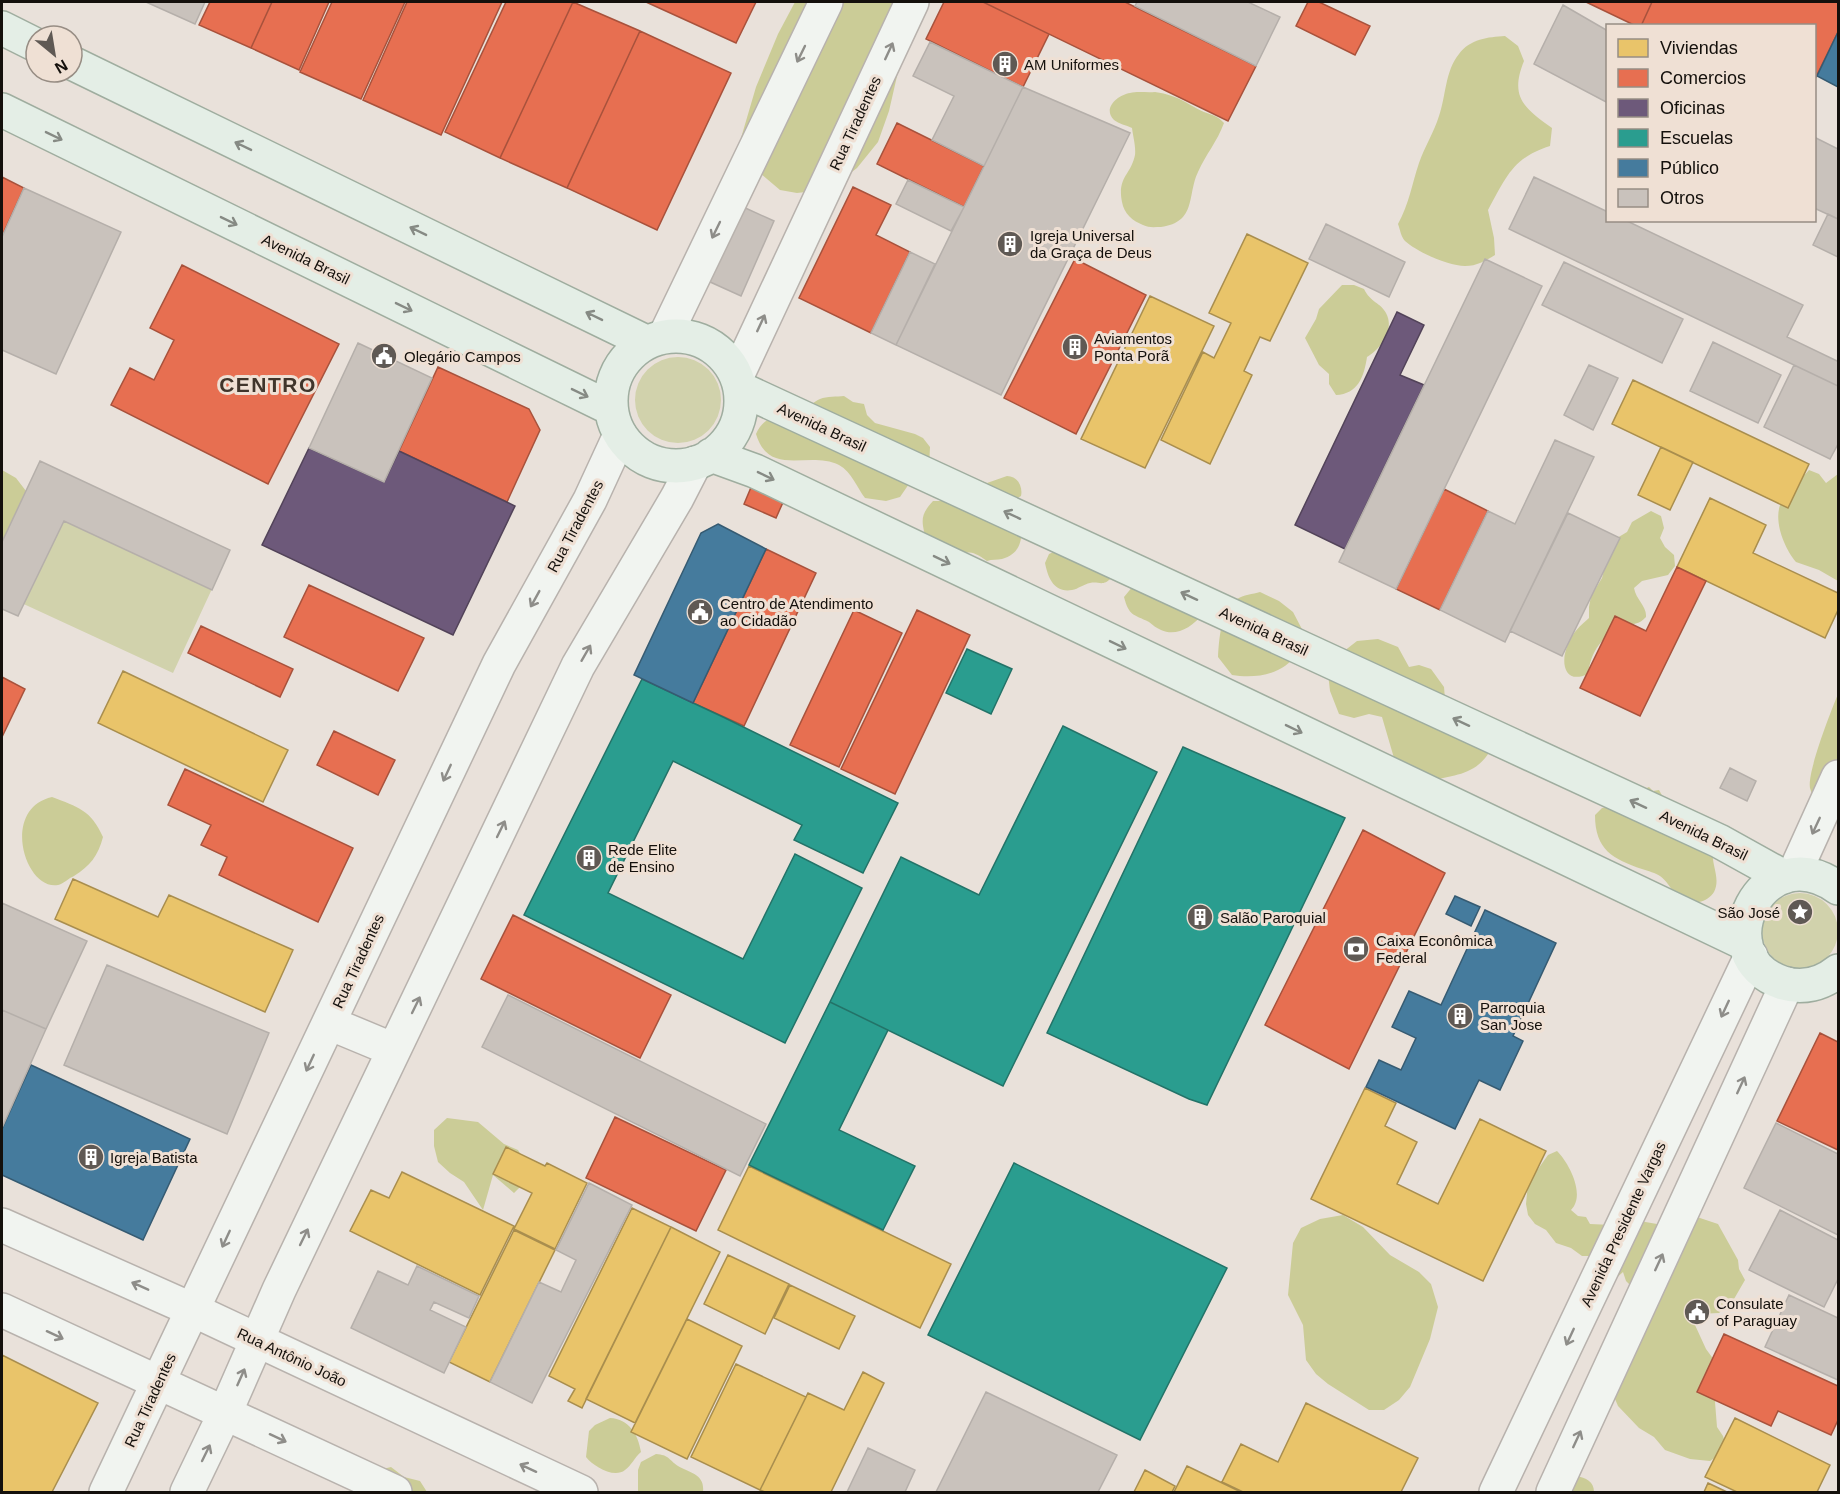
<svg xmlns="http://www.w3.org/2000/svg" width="1840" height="1494" font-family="Arial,sans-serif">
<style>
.green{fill:#d1d2ac}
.forest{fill:#cbcc97}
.homes{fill:#e9c46a;stroke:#a98e4e;stroke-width:1.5}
.shops{fill:#e76f51;stroke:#a8523c;stroke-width:1.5}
.offices{fill:#6d597a;stroke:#524359;stroke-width:1.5}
.schools{fill:#2a9d8f;stroke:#237368;stroke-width:1.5}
.public{fill:#457b9d;stroke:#365b72;stroke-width:1.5}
.building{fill:#c9c2bc;stroke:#b5afaa;stroke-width:1.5}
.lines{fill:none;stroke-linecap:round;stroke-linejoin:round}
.secondary-casing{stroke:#b8b2ad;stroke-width:36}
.primary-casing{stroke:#9fad9f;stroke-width:36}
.secondary{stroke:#f1f4f0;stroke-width:33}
.primary{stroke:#e4eee6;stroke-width:33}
.oneway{stroke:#8e8d89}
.oneway2{stroke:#868a84}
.labels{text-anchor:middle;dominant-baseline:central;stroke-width:6;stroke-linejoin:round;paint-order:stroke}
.poi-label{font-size:15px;fill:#14100c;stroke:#efe0d4;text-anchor:start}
.street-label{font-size:15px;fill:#14100c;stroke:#efe0d4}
.district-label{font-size:21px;font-weight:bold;letter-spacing:1.5px;fill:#40352b;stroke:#efe0d4}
</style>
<rect width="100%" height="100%" fill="#e9e1da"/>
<path class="green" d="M635 400a43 43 0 1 1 86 0a43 43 0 1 1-86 0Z
M41,464l189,86 -57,123 -171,-79v-44z
M1762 931a38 38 0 1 1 76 0a38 38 0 1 1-76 0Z"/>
<path class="forest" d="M795,2h119l-25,109 -11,31 -21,26 -13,10 -30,13 -17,2 -17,-3 -26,-22 -8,-14 -5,-16 15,-51 22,-53z
M1505,36l13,10 6,15c-15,37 1,47 28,67l-2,18c-38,12 -44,32 -62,64l6,28 1,17c-10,6 -18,11 -30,11 -16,0 -48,-14 -60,-25 -4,-4 -5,-12 -7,-17 11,-20 14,-40 21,-61 6,-17 15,-31 20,-47 7,-20 6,-45 20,-62 11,-15 29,-17 46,-18z
M1155,92c25,4 28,10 49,20 8,3 14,4 20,11 -7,19 -18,31 -26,49 -11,23 -1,50 -37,55 -7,0 -12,1 -18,-2 -10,-4 -19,-11 -21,-23 -5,-25 9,-27 13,-47 1,-8 -2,-19 -3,-27 -6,-3 -13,-4 -18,-8 -12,-12 4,-25 16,-27 8,-2 17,0 25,-1z
M1342,285h12l10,4c6,13 17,14 22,24 9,16 -5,36 -19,44 -3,20 -9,37 -31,38l-7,-11v-10l-10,-9 -14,-27 11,-19 3,-10z
M844,396l9,6 11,2 3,11 8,8 40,11 8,4 7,9 -1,21 -18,13 -11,16 -14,4 -21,-3c-8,-10 -13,-26 -26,-33 -30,-15 -70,13 -83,-31 11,-24 30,-16 49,-24 5,-3 9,-9 15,-11 7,-3 17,-2 24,-3z
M2,470l14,8 10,13 -24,60z
M1809,470l10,4 7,9 12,-9v107l-19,-11 -23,-8c-12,-14 -25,-45 -13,-63 7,-10 17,-19 26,-29z
M1007,476c11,0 16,11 14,20l-5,3c4,21 15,52 -14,60 -5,1 -10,0 -15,2 -20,-15 -20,-5 -39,-8 -7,-2 -16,-9 -22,-13 -4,-18 -7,-24 7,-39h10l5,-8 19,-15 10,1 10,4z
M1651,511l10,5 3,12 -4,10 5,9 9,8 1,11 -7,9 -26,6 -8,7c2,12 13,18 12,29 -7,8 -13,6 -22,10 -22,8 -33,24 -36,47 -24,11 -28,-12 -20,-30 5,-12 12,-18 21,-26v-11l2,-11 11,-18 5,-20 10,-20 10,-6 5,-10z
M1058,550l53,28c-8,9 -12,3 -21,5 -6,1 -12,6 -18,7 -18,3 -24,-12 -27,-27l4,-9z
M1138,580l64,35c-10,12 -26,22 -41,15 -5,-2 -8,-5 -12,-8 -16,-8 -20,-6 -25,-25z
M1260,592l19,9 14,11 12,23c-3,6 -5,12 -8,18 -13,22 -42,26 -65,22l-14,-18c1,-18 3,-47 19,-58 6,-4 16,-5 23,-7z
M1378,639l20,8 11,20 10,-2 12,4 13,18 1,12 45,52c-14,24 -36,24 -60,30l-36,-23 -12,-41 -13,-3 -15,4 -15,-4 -9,-23 -2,-18 11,-18 18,-14z
M1838,694v114l-16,5c-3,-8 -10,-17 -12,-25 -3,-16 21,-77 28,-94z
M1649,787l4,4 6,-1 5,9 49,52c-2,14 8,27 1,41 -3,5 -9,9 -15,10 -23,6 -25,-16 -39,-26 -4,-3 -12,-5 -18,-7 -29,-10 -47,-19 -47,-54l7,-7c17,-2 31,-15 47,-21z
M52,797c26,10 39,13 51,40 -5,19 -13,29 -29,39 -5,2 -11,8 -16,9 -33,6 -58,-76 -6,-88z
M447,1118l31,4 26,22 14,6 8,13 1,17 -13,13 -21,-18 -10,35 -19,-28 -14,-9 -12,-11 -4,-16v-16z
M1557,1151c12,12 29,44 14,59l7,6 8,1 4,7 22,1 22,-5 23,4 40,-7 21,7 20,36 1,9 6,11 -11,19 -15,14 -21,1 -3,11 11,24 11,15 2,29 -4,9 2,25 6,9 3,10 -7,9 -9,6 -20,-2 -25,-9 -11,-13 -15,-9 -21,-22 -8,-19 24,-98 -8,-8 -3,-9 -10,9 -20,-15 -3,-10h-8l-11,-8 -15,-5 -10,-13 -11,-6 -7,-9 -2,-11 2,-21 20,-28z
M1343,1215l20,12 27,28 29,17 12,12 7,23 -8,32 -20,48 -11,13 -15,10h-15l-41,-26 -12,-10 -10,-14 -3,-35 -15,-30 5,-52 8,-15 19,-9z
M610,1418c19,1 28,16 31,34 -6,5 -10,14 -16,18 -11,9 -32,-4 -39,-13l3,-26 6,-6z
M656,1454c13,1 12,5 22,12 12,7 27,8 25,26h-65v-22l3,-8z
M391,1467l13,10 16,4 7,11h-53l1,-21z
M1576,1476c10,2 18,5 18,16h-44z"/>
<path class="homes" d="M1247,234l61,29 -38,78 -10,-4 -16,34 8,4 -42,89 -49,-24 42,-88 11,6 17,-35 -22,-10z
M1150,296l64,30 -69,142 -64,-29z
M1633,380l176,84 -21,44 -176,-84z
M1661,447l32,15 -23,48 -32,-15z
M1710,498l56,27 -13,28 85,40v17l-13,28 -148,-71z
M123,671l165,79 -25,52 -165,-79z
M73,879l85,38 11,-22 124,55 -28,62 -210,-93z
M1365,1088l31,15 -11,23 32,16 -20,42 41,20 42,-85 66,32 -63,130 -172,-82z
M506,1147l39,19 2,-3 40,20 -32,66 -41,-20 18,-36 -39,-19z
M749,1166l202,98 -31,64 -202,-98z
M402,1172l112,54 -34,69 -130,-64 21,-41 18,8z
M632,1208l39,19 -89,181 -14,-7 7,-12 -26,-13z
M671,1227l49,25 -85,171 -49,-24z
M514,1230l41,20 -65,132 -41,-20z
M728,1255l61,29 -24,50 -61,-30z
M790,1285l65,31 -16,33 -65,-31z
M687,1319l55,27 -55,113 -56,-27z
M2,1355l96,48 -46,89h-50z
M736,1364l70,33 -46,93 -69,-33z
M863,1372l21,11 -53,109h-66l-5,-2 48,-97 36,17z
M1306,1403l112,55 -17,34h-158l-21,-10 19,-38 37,18z
M1735,1418l95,47 -13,27h-80l-32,-15z
M1187,1466l54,26h-67z
M1145,1470l30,16 -3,6h-38z
M1708,1483l19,9h-23z"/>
<path class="shops" d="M210,2h62l-21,46 -52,-23z
M272,2h57l-30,68 -48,-22z
M332,2h73l-44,97 -61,-27z
M407,2h95l-61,133 -78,-35z
M506,2h67l-73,156 -55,-26z
M573,2l67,29 -73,157 -67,-30z
M646,2h110l-20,41z
M944,2h39l66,32 -26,53 -97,-48z
M983,2h142l131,64 -28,55z
M1308,2h11l51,24 -15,29 -59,-29z
M1586,2h66l-11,24h-5z
M1652,2h186v30l-24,49v-55h-173z
M640,31l91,42 -74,157 -90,-42z
M897,123l87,43 -20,41 -87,-43z
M2,177l22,11 -22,48z
M853,187l38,18 -15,30 34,17 -39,81 -72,-35z
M1075,259l71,36 -70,139 -72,-36z
M182,265l157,79 -71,140 -157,-79 19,-37 24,12 20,-40 -24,-12z
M438,367l91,42 11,21 -33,72 -108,-51z
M752,485l32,15 -8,18 -32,-14z
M1444,489l44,22 -48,99 -44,-21z
M766,549l50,24 -72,153 -51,-23z
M1677,567l29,14 -66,135 -60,-28 35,-72 31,15z
M309,585l115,53 -26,53 -114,-54z
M854,610l48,23 -63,134 -49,-22z
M917,610l53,25 -75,159 -54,-25z
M201,626l92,43 -13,28 -92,-44z
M2,677l23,12 -23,48z
M334,731l61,29 -17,35 -61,-30z
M185,769l168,79 -35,74 -99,-47 8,-18 -26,-12 10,-20 -43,-20z
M1363,830l82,43 -96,196 -84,-44z
M513,915l158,80 -31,63 -159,-79z
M1820,1033l18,9v108l-61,-29z
M615,1117l111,53 -30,61 -110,-53z
M1724,1334l114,52v34l-7,15 -53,-24 -7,15 -74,-34z"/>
<path class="offices" d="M1397,312l27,13 -24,50 24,10 -79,164 -50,-24z
M309,448l75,34 15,-31 116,55 -62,129 -191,-90z"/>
<path class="schools" d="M967,649l45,20 -21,45 -45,-21z
M642,679l81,38 175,86 -35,70 -69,-33 8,-15 -129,-64 -65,132 135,66 52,-105 67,34 -77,155 -261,-128z
M1063,726l94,46 -154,314 -173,-84 71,-145 78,38z
M1183,747l162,71 -138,287 -18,-6 -142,-66z
M830,1002l58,28 -49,100 76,36 -32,64 -134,-65z
M1014,1163l213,105 -87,172 -212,-105z"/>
<path class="public" d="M1838,32v55l-21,-11z
M718,524l48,25 -73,154 -59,-28 67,-142z
M1455,896l25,11 -9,19 -25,-12z
M1485,910l71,33 -43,93 10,5 -23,49 -21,-10 -24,49 -89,-42 13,-27 22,10 15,-32 -24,-11 17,-36 32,14z
M31,1065l159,74 -47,101 -141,-65v-46z"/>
<path class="building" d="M146,2h59l-10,22z
M1137,2h111l32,15 -24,49 -121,-60z
M1563,5l45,26v72l-74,-39z
M930,42l93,45 -39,79 -52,-26 22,-44 -41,-20z
M1023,87l107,46 -129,262 -105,-50z
M1814,137l24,12v70l-24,-11z
M1534,177l74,35v8h17l178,85 -16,32 50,24 1,-2v27l-329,-157z
M908,180l56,27 -13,24 -55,-27z
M24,188l97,44 -65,142 -54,-24v-113z
M741,206l33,15 -33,75 -33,-15z
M1828,214l10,5v38l-25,-12z
M1326,224l79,38 -16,35 -80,-38z
M910,252l25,12 -39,81 -25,-12z
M1485,259l57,27 -146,303 -57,-27z
M1564,262l119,57 -21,44 -120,-58z
M1713,342l68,33 -23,48 -68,-32z
M358,343l74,35 -48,104 -75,-34z
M1589,365l29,13 -25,52 -29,-15z
M1794,365l44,21v58l-8,15 -66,-32z
M1555,440l39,17 -89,185 -65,-32 48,-99 27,13z
M40,461l190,89 -18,40 -148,-69 -46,95 -16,-7v-67z
M1568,513l52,25 -58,118 -52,-25z
M1730,768l26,13 -9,20 -27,-13z
M2,903l85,38 -41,88 -44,-19z
M107,965l162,68 -42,101 -163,-69z
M508,995l258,129 -26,52 -258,-129z
M2,1010l44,19 -44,99z
M1776,1123l62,31v81l-94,-47z
M589,1183l43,22 -100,198 -42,-21 49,-100 22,10 15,-32 -20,-10z
M1780,1210l58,30v39l-14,28 -75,-37z
M417,1266l62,30 -10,22 -35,-16 -4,8 36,17 -22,46 -93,-45 27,-57 30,14z
M1789,1295l49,23v62l-73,-33z
M986,1392l131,63 -19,37h-162z
M868,1448l47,22 -10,22h-58z"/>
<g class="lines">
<g class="secondary-casing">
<path id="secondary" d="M665,336l161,-334
M737,376l175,-374
M1794,874l44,-97
M329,1023l65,27
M2,1225l191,85 388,182
M2,1310l393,182
M106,1492l393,-828 91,-164 30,-65
M187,1492l38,-79 54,-123 299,-624 99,-168 18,-35
M1496,1492l255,-536
M1553,1492l234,-508"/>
</g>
<g class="primary-casing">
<path id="primary" d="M2,28l34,17
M72,63l574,279
M2,110l608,298
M611 401a65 65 0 1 1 130 0a65 65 0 1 1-130 0Z
M741,389l978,452 65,36
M711,455l44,16 991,473
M1838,888c-76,-55 -135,69 -55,95 20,6 39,1 55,-12"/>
</g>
<use href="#secondary" class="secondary"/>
<use href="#primary" class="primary"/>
</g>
<defs><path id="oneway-shaft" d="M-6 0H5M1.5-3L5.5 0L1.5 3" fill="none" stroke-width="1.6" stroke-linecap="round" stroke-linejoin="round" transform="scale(1.5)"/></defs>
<g class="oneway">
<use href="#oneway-shaft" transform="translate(889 51) rotate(-65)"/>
<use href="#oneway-shaft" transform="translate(801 54) rotate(116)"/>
<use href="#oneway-shaft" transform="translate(716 230) rotate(116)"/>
<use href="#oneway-shaft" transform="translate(761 323) rotate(-65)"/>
<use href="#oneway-shaft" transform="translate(535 599) rotate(119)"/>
<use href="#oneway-shaft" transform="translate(586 653) rotate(-60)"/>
<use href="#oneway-shaft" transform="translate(447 773) rotate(115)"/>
<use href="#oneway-shaft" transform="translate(1816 826) rotate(115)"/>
<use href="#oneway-shaft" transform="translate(501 829) rotate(-64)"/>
<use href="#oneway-shaft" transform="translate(416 1005) rotate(-64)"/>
<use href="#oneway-shaft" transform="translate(1725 1009) rotate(115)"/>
<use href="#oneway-shaft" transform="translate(310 1063) rotate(115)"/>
<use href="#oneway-shaft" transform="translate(1741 1085) rotate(-65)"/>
<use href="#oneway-shaft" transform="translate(304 1237) rotate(-64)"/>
<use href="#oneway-shaft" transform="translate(226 1239) rotate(115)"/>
<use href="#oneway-shaft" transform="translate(1659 1262) rotate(-65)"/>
<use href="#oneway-shaft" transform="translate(140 1286) rotate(-156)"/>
<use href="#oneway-shaft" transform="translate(55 1335) rotate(25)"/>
<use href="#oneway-shaft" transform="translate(1570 1337) rotate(115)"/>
<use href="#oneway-shaft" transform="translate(241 1377) rotate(-66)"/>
<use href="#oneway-shaft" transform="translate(278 1438) rotate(25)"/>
<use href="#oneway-shaft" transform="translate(1577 1439) rotate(-65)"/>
<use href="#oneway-shaft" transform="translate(206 1453) rotate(-64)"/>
<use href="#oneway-shaft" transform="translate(528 1468) rotate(-155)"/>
</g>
<g class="oneway2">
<use href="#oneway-shaft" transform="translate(54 136) rotate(26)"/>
<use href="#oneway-shaft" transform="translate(243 146) rotate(-154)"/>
<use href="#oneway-shaft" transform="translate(229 221) rotate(26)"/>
<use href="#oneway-shaft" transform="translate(418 231) rotate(-154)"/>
<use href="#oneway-shaft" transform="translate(404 307) rotate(26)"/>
<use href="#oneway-shaft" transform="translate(594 316) rotate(-154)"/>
<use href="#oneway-shaft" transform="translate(580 393) rotate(26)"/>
<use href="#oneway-shaft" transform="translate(766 476) rotate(26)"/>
<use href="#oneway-shaft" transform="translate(1012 515) rotate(-155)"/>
<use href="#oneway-shaft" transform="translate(942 560) rotate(26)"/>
<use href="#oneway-shaft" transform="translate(1189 596) rotate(-155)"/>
<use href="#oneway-shaft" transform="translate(1118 645) rotate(26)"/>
<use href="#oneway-shaft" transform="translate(1461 722) rotate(-155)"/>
<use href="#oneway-shaft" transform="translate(1294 729) rotate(26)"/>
<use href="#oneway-shaft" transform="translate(1638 804) rotate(-155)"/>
</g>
<defs>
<g id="building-disc" transform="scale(1.35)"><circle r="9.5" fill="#5f5954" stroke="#efe0d4"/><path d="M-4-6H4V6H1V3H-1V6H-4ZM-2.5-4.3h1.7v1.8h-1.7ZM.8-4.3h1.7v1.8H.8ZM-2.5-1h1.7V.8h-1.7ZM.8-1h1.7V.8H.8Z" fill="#fff"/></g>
<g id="civic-disc" transform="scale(1.35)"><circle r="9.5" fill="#5f5954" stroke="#efe0d4"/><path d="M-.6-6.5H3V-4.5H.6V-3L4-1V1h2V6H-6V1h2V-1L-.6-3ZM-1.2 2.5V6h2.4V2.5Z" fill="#fff"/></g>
<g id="sight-disc" transform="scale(1.35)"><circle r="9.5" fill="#5f5954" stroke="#efe0d4"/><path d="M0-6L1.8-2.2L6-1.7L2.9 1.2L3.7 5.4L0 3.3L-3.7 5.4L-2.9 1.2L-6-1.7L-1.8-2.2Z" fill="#fff"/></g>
<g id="bank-disc" transform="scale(1.35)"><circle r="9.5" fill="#5f5954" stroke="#efe0d4"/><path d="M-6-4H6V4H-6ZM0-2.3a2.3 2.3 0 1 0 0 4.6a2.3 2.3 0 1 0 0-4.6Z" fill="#fff"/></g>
</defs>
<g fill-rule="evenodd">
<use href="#building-disc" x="1005" y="64"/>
<use href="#building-disc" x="1010" y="244"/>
<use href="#building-disc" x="1075" y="347"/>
<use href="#civic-disc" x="384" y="356"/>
<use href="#civic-disc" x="700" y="612"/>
<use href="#building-disc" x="589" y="858"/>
<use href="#sight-disc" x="1800" y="912"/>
<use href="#building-disc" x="1200" y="917"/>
<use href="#bank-disc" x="1356" y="949"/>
<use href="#building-disc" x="1460" y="1016"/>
<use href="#building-disc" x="91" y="1157"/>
<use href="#civic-disc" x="1697" y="1312"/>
</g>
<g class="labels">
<g class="poi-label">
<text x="1024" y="64">AM Uniformes</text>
<text x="1030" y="235">Igreja Universal<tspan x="1030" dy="17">da Graça de Deus</tspan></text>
<text x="1094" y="338">Aviamentos<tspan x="1094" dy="17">Ponta Porã</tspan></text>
<text x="404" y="356">Olegário Campos</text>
<text x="720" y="603">Centro de Atendimento<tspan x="720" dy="17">ao Cidadão</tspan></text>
<text x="608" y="849">Rede Elite<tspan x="608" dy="17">de Ensino</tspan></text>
<text x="1780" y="912" text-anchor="end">São José</text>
<text x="1220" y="917">Salão Paroquial</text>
<text x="1376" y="940">Caixa Econômica<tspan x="1376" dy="17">Federal</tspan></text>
<text x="1480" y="1007">Parroquia<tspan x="1480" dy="17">San Jose</tspan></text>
<text x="110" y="1157">Igreja Batista</text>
<text x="1716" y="1303">Consulate<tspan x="1716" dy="17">of Paraguay</tspan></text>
</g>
<g class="street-label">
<text transform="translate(855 123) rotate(-65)">Rua Tiradentes</text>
<text transform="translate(306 259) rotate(26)">Avenida Brasil</text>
<text transform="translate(822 427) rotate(25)">Avenida Brasil</text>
<text transform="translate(575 526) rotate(-62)">Rua Tiradentes</text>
<text transform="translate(1264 631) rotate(25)">Avenida Brasil</text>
<text transform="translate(1704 835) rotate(26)">Avenida Brasil</text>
<text transform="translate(358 961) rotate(-65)">Rua Tiradentes</text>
<text transform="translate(1623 1224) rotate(-65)">Avenida Presidente Vargas</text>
<text transform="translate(292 1357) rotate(25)">Rua Antônio João</text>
<text transform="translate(150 1400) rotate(-65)">Rua Tiradentes</text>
</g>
<g class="district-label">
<text x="268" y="384">CENTRO</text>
</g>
</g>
<rect width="1840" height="1494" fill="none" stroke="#14100c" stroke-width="6"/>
<rect x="1606" y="24" width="210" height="198" fill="#efe0d4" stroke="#978d84" stroke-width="1.5"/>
<rect x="1618" y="39" width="30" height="18" fill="#e9c46a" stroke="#978d84" stroke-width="1.5"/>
<text x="1660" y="54" font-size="18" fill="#14100c">Viviendas</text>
<rect x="1618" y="69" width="30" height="18" fill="#e76f51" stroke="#978d84" stroke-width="1.5"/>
<text x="1660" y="84" font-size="18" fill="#14100c">Comercios</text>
<rect x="1618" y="99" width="30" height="18" fill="#6d597a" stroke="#978d84" stroke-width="1.5"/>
<text x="1660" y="114" font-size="18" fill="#14100c">Oficinas</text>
<rect x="1618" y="129" width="30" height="18" fill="#2a9d8f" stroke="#978d84" stroke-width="1.5"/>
<text x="1660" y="144" font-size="18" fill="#14100c">Escuelas</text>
<rect x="1618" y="159" width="30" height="18" fill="#457b9d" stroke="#978d84" stroke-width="1.5"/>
<text x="1660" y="174" font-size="18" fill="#14100c">Público</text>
<rect x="1618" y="189" width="30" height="18" fill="#c9c2bc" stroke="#978d84" stroke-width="1.5"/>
<text x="1660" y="204" font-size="18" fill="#14100c">Otros</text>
<g transform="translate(54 54) rotate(150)"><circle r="28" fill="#efe0d4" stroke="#978d84" stroke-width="1.5"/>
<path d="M0-4.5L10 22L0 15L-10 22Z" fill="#5f5954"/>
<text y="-9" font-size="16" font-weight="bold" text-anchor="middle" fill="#14100c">N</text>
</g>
</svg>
